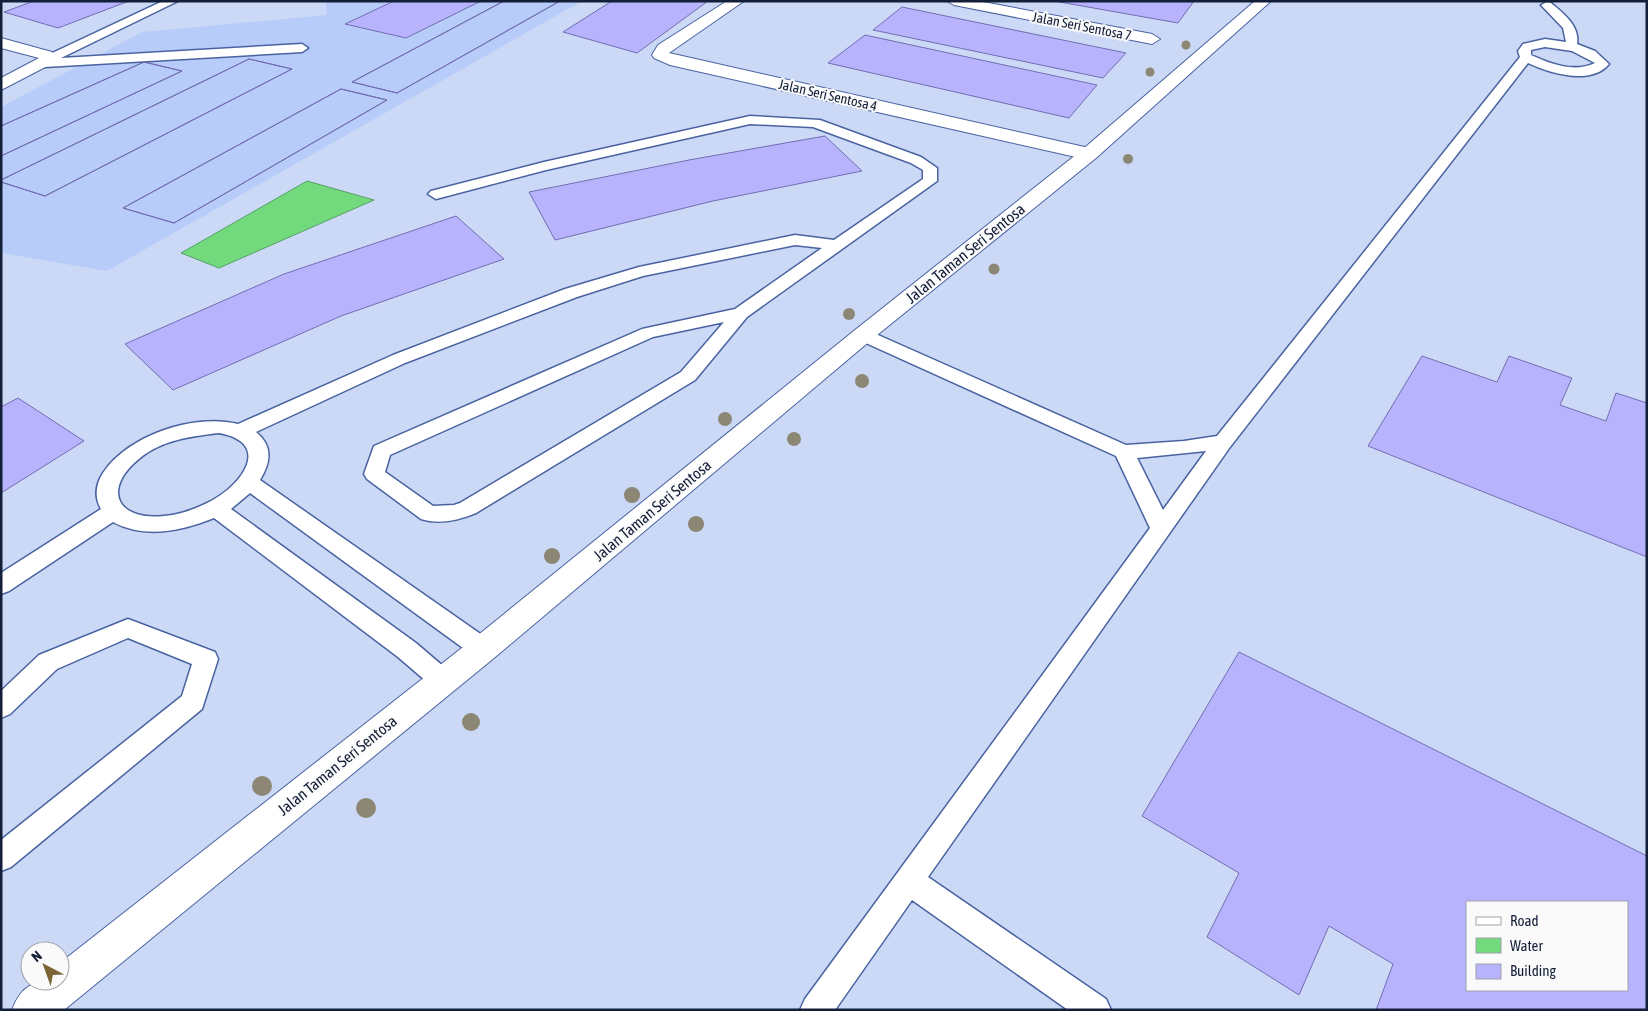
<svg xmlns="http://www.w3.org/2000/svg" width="1648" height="1011" font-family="'Asap Condensed',sans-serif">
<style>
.built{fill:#b8ccfa}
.water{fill:#73d97d;stroke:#56a168}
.building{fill:#b7b3fd;stroke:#726db2;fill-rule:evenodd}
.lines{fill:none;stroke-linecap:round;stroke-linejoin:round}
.lane-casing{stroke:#4963a1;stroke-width:3}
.street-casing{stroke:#4963a1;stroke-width:2}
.secondary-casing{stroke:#4963a1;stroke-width:2}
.lane{fill:#fff;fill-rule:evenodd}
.street{fill:#fff;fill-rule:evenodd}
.secondary{fill:#fff;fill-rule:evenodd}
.tree{fill:#8c8674}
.labels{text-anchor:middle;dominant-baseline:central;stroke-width:4;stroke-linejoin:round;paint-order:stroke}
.far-street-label{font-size:14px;fill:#131e38;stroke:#fafafa}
.street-label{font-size:16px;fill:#131e38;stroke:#fafafa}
</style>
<rect width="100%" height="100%" fill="#ccd9f6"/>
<path class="built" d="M326,1h256l-475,270 -106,-18v-146l141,-75 185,-17z"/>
<path class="water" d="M307,181l67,19 -155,68 -38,-15z"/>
<path class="building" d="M34,1h95l-71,27 -54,-16z
M394,1h87l-75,37 -61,-14z
M504,1h56l-163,92 -45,-11z
M504,1h56l-163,92 -45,-11z
M612,1h96l-71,52 -74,-21z
M1054,1h140l-16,22z
M902,7l224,46 -23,25 -230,-48z
M865,35l232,50 -28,33 -241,-55z
M249,59l43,10 -247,127 -44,-14v-2z
M249,59l43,10 -247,127 -44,-14v-2z
M144,62l38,9 -181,85v-30z
M144,62l38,9 -181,85v-30z
M341,89l46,11 -213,123 -51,-15z
M341,89l46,11 -213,123 -51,-15z
M825,136l37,35 -149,30 -158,39 -26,-48 160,-32z
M456,216l48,43 -163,57 -168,74 -48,-46 159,-70z
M1422,356l75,26 12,-26 63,22 -12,27 46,16 10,-28 31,10v154l-279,-111z
M18,398l66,43 -83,52v-86z
M1239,652l408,204v154h-271l17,-46 -64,-38 -30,69 -92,-58 32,-64 -97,-57zM1467,902h160v88h-160z"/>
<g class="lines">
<g class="lane-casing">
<path id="lane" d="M163,1h15l-117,57 241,-14 6,4 -6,4 -257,15 -6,-4 8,-4 1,-4z
M1547,2l4,1c13,11 29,23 26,41l18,7 14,13c-18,22 -60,9 -81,-1l-298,384 -302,430 178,122 5,11h-43l-156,-110 -77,110h-35l5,-11 345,-471 -34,-72 -259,-117 -3,-4 3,-4h12l257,114 58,-4 33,-5 303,-379 -2,-6 5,-7 22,-5 21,3 -3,-14 -22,-23zM1545,47l27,4 23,12c-21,10 -44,1 -64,-8v-5zM1206,451l-43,59 -26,-52z
M750,116l70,4 101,37 16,11v13l-190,136 -52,63 -219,133c-17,7 -36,12 -55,6l-54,-40 -3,-5 10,-28 268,-117 93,-20 87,-61 -27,-3 -152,31 -66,21 -172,66 -149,69c17,14 15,30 4,48l232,162 3,7 -3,7 -9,3 -9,-3 -224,-163 -19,16 185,134 35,30 3,7 -3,7 -9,3 -9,-3 -35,-30 -184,-139c-33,13 -69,21 -101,4l-104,69 -8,3v-21l100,-64c-7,-12 -5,-25 2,-36 25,-38 91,-60 135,-49l155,-69 172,-66 74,-22 156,-32 39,5 89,-61v-9l-12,-7 -98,-36 -63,-3 -204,46 -110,29 -8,-5 3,-3 113,-29zM724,322l-43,50 -221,131 -6,2 -21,1 -48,-34 5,-17 263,-118zM219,433c54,10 23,52 -8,68 -14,7 -30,14 -47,15 -47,5 -63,-27 -24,-58 22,-18 52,-22 79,-25z
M128,619l87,33 3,7 -16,50 -191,158 -10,4v-31l181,-144 10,-32 -64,-26 -71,31 -47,45 -9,4v-27l38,-36z"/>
</g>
<g class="street-casing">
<path id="street" d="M727,1h17l-75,52 420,95 7,2 2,4 -2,4 -7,2 -419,-95 -16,-7 -2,-3 6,-10z
M947,1h31l174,33 8,5 -8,5 -198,-39z
M1,38l51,14 5,7 -2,3 -54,28v-12l38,-20 -38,-10z"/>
</g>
<g class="secondary-casing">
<path id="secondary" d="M1255,1h16l-175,157 -225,182 -377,318 -430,352h-52c10,-26 22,-29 48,-29v-18l412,-323 383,-310 227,-180z"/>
</g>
<use href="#lane" class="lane"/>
<use href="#street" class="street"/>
<use href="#secondary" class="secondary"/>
</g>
<g class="tree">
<circle cx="1186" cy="45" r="4.5"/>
<circle cx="1150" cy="72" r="4.5"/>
<circle cx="1128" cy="159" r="5"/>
<circle cx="994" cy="269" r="5.5"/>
<circle cx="849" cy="314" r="6"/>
<circle cx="862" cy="381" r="7"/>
<circle cx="725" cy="419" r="7"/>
<circle cx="794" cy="439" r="7"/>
<circle cx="632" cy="495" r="8"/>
<circle cx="696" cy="524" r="8"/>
<circle cx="552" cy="556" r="8"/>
<circle cx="471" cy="722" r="9"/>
<circle cx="262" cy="786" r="10"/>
<circle cx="366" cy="808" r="10"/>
</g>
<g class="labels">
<g class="far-street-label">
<text transform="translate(1082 26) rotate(11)">Jalan Seri Sentosa 7</text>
<text transform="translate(828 95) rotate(13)">Jalan Seri Sentosa 4</text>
</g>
<g class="street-label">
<text transform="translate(965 253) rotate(-39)">Jalan Taman Seri Sentosa</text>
<text transform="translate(652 510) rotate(-40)">Jalan Taman Seri Sentosa</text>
<text transform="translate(337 765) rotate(-39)">Jalan Taman Seri Sentosa</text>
</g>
</g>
<rect width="1648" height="1011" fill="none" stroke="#131e38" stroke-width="5"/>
<rect x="1466" y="901" width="162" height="90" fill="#fafafa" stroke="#9ea2ac"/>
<rect x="1476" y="917" width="25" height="8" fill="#ffffff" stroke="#9ea2ac"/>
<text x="1510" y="926" font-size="15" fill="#131e38">Road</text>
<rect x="1476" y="938" width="25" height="15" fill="#73d97d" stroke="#9ea2ac"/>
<text x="1510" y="951" font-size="15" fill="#131e38">Water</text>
<rect x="1476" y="964" width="25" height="15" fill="#b7b3fd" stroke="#9ea2ac"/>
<text x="1510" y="976" font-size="15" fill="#131e38">Building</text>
<g transform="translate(45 966) rotate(319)"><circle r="24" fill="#fafafa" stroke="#9ea2ac"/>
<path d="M0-4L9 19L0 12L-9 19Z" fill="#7c6636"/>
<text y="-8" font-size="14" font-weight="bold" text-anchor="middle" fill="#131e38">N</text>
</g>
</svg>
